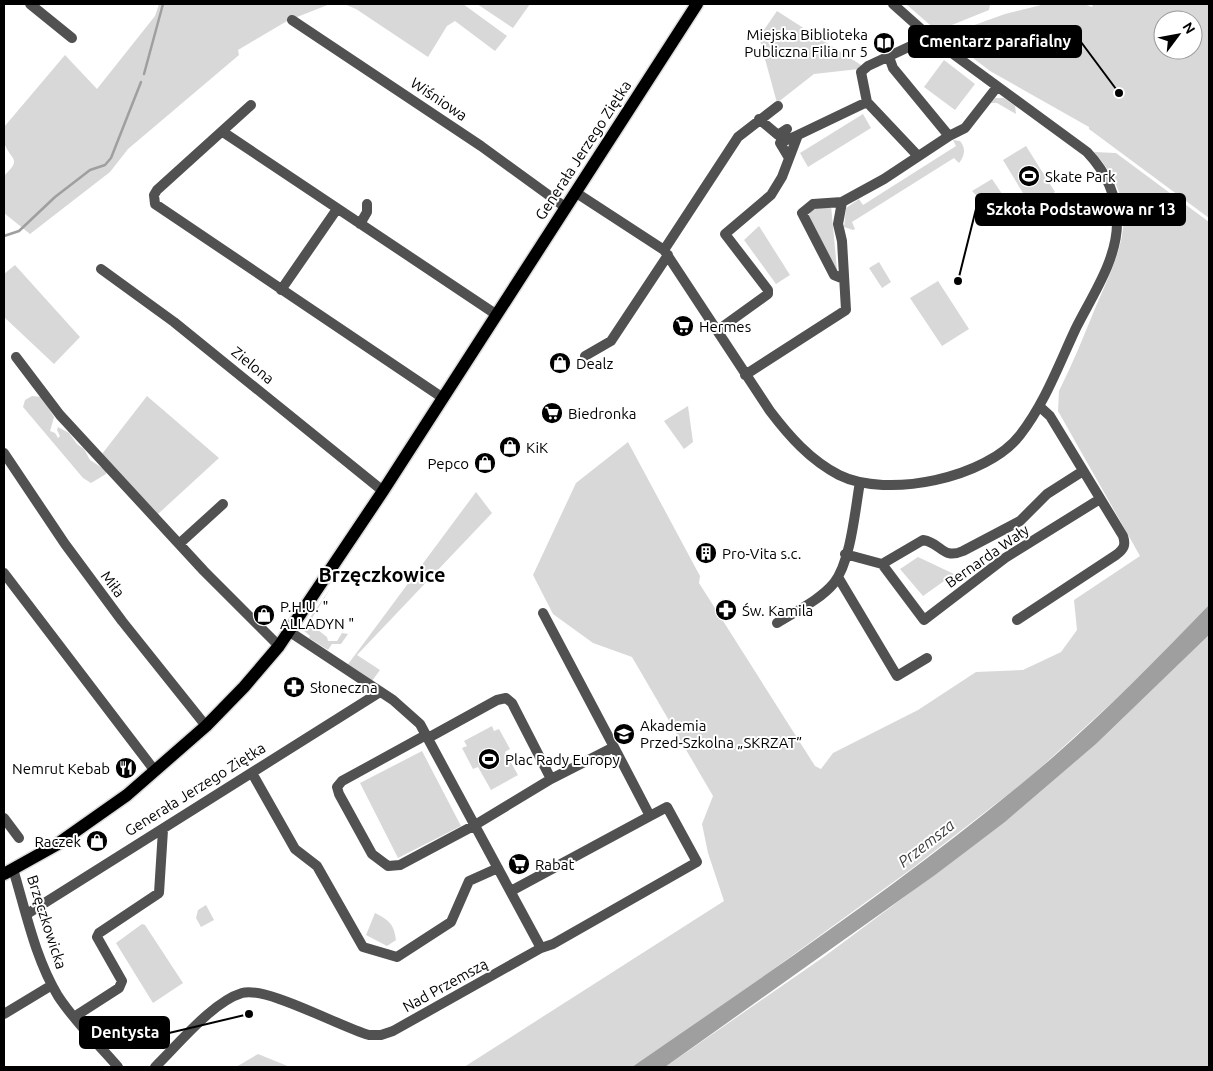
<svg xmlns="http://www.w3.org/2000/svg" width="1213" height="1071" font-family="Ubuntu,sans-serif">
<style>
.green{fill:#d8d8d8;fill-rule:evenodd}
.water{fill:#9f9f9f}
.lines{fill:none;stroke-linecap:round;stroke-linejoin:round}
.stream{stroke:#9f9f9f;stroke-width:2.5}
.major-casing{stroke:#dbdbdb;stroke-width:15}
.minor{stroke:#515151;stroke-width:10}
.major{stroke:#000;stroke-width:12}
.labels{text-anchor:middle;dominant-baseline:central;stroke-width:4;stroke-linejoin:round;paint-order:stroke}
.poi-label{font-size:15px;fill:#000;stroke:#fff;text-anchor:start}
.street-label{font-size:15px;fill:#000;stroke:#fff}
.water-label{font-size:16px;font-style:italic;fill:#404040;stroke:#fff}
.district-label{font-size:20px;font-weight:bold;fill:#000;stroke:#fff}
.leader{fill:none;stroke:#000;stroke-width:2}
.callout-dot{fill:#000;stroke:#fff;stroke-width:2}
.callout{fill:#000;stroke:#000;stroke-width:2}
.callout-label{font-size:16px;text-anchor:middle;font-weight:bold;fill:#fff}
</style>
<rect width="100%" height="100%" fill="#fff"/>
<path class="green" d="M159,4h171l-43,17 -49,29 1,5 -111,94 -18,23 -80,62 -26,-21v-37c18,-18 8,-14 0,-33 -1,-4 0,-11 0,-16l61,-72 32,34 58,-73z
M344,4h119l44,32 -12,15 -40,-30 -8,5 -19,31 -72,-48z
M477,4h53l-17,24z
M906,4h83l1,1 -1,5 -52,21z
M1045,4h39l8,3 1,-3h116v214l-120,-89v-2l-99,-56 -46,-35 61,-22zM1163,20h30v30h-30z
M777,11l84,54 -2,4 -45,5 -37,29 -18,-66z
M944,60l31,24 -20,26 -31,-23z
M995,98h9l11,8 1,8 -19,-11h-6z
M863,114l8,14 -63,39 -8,-14z
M953,140l7,1c6,7 5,15 -1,22l-5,-5 -102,64 3,7 -2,1 -9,-3 2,-19 13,-9 4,6 93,-59z
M1026,146l29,46 -23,16 -29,-48z
M1094,152l22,1 93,69v383l-71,74 -110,100 -118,91 -150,109 -128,88h-168l260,-166 -16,-48 -6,-29 11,-28 -81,-139 -39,-14 -40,-29 -20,-39 43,-92 52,-41 72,134 -1,7 116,183 6,3 12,-16 85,-43 58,-38 47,-2 38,-18 16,-22 -3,-30 66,-44 -82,-145 1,-20c13,-26 24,-53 35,-80 26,-61 51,-102 0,-159z
M992,179l17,25 -15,10 -22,-23z
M831,205l6,65 -29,-52 3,-9z
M759,226l31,49 -14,9 -32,-44z
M879,262l12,20 -9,6 -13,-20z
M15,265l65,72 -26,27 -50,-47v-43z
M938,281l31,48 -27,17 -32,-48z
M32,396l10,1 12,20 -4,14 5,2 3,5 2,-2 -3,-6 1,-3 11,6 8,11 7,5 6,11 17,11 -1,3 -15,9 -8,-5 -60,-71 2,-7z
M147,396l72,62 -61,56 -56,-60z
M688,406l5,36 -9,7 -20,-28z
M476,492l16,21 -135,142 23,15 -8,11 -26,-14z
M918,557l36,17 -31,22 -23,-27z
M330,589l-21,34 18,14 1,4h9l5,-8 6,1 -7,10h-9l-4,6 -19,-12 1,-2 -8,-7z
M1209,635v432h-544l160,-111 180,-134 91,-78z
M492,726l2,5 5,-2 11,20 -5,3 13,23 -27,15 -13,-23 -5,2 -11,-21 5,-2 -3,-5z
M422,751l39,75 -63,32 -38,-75z
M206,905l8,15 -13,7 -5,-9 2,-8z
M375,913c14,7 19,11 21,27l-9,6 -21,-11z
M142,924l3,1 38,58 -30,20 -37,-60z
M258,1054l32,13h-54z"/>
<path class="water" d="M1209,605v30l-113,109 -91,78 -70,53 -270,192h-33c142,-98 288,-196 420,-309 55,-48 106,-100 157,-153z"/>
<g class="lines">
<path class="stream" d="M144,74l19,-70
M4,236l15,-5 36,-34 35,-27 15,-5 6,-7 30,-76"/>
<g class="major-casing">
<path id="major" d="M4,874l52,-29 71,-50 79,-69 38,-39 35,-41 104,-155 314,-487"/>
</g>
<path class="minor" d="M30,4l42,34
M292,20l189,126 84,61
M867,102l-6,-30 7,-6 62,-29
M251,105l-94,85 -3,5 1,9 288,194
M759,119l19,16 9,-6
M223,132l274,183
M949,136l16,-8 32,-41
M789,158l-9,-15 18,-8
M575,192l89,58 106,161c19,25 40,49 69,64 48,24 148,3 181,-40 25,-32 39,-71 56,-107 16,-32 41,-68 41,-105 0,-28 -11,-51 -30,-71l-157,-115 -37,-33
M842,202l-29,2 -11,9 32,62 10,4
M360,224l7,-12v-8
M664,250l74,-113 40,-31
M101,269l73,53 209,169
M281,290l56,-81
M718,330l50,-36v-4l-43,-56 46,-39 11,-18 16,-42 69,-33 51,54
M585,356l26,-15 57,-86
M16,357l44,58 144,156 75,75
M745,375l101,-65 -4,-69 -4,-17 4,-22 42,-23 65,-43 -56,-68 -4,-11
M4,453l61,91 57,77 84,105
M179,544l44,-40
M845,554l37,10 42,56 81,-62 95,-59
M882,564l41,-24c19,3 19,20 40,11l57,-30 27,-27 36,-23
M4,573l151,198
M838,577l59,99 30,-18
M543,613l71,134 -63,32
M1017,620l99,-65c8,-6 10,-10 7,-19l-73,-120 -11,-10
M777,623c19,-12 43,-23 57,-40 17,-22 21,-73 26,-101
M290,632l103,68 27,24 121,224
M426,735l-84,46 -5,6 2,7 33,60 16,12 12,-1 75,-40 76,-46 -39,-76 -6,-5 -9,2 -69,38
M252,773l43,76 22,17 46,81 34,10 54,-35 18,-41 29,-13
M4,818l15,20
M13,869c13,43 22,89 45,127 17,26 40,48 60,71
M511,891l139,-75 -36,-69
M27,914l353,-222
M4,1014l48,-29
M74,1017l45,-29 3,-7 -25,-44 2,-4 60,-40 4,-63
M155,1067c23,-22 57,-65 87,-74 25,-7 98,34 127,42h12l12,-4 148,-83 12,-4 144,-82 -30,-55 -17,9"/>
<use href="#major" class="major"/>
</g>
<defs>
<g id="library-disc" transform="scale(1.125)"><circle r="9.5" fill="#000" stroke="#fff"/><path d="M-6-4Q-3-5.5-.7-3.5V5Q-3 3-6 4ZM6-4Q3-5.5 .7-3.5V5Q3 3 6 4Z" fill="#fff"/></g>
<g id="stadium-disc" transform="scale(1.125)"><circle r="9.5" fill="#000" stroke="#fff"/><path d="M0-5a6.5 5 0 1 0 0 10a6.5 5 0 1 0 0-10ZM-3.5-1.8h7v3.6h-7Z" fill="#fff"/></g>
<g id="supermarket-disc" transform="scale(1.125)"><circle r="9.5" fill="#000" stroke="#fff"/><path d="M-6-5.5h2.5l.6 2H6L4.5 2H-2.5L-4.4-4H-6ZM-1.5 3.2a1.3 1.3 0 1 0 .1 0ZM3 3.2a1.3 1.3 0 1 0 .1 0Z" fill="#fff"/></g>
<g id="shop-disc" transform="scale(1.125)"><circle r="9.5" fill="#000" stroke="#fff"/><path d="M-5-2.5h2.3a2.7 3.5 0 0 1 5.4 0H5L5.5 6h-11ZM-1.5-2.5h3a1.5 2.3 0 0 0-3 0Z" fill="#fff"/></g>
<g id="building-disc" transform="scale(1.125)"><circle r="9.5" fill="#000" stroke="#fff"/><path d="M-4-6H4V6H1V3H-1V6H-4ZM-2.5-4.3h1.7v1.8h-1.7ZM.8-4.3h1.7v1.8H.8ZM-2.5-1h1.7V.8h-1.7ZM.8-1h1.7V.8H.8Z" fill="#fff"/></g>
<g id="pharmacy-disc" transform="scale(1.125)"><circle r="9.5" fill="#000" stroke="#fff"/><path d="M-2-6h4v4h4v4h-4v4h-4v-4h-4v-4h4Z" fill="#fff"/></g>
<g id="school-disc" transform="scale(1.125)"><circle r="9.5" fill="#000" stroke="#fff"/><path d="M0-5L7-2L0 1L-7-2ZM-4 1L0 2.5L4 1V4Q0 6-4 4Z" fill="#fff"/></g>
<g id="restaurant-disc" transform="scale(1.125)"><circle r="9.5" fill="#000" stroke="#fff"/><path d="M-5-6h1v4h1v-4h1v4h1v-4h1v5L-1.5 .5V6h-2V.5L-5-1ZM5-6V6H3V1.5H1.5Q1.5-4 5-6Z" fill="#fff"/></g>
</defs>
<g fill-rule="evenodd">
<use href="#library-disc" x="884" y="43"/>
<use href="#stadium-disc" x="1029" y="176"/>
<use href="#supermarket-disc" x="683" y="326"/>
<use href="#shop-disc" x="560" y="363"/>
<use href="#supermarket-disc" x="552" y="413"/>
<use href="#shop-disc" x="510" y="447"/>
<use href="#shop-disc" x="485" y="463"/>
<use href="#building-disc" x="706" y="553"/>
<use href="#pharmacy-disc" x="726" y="610"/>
<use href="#shop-disc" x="264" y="615"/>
<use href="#pharmacy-disc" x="294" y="687"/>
<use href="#school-disc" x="624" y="734"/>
<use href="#stadium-disc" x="489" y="759"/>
<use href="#restaurant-disc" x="126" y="768"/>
<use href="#shop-disc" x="97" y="841"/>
<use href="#supermarket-disc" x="519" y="864"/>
</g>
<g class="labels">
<g class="poi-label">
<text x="868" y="34" text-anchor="end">Miejska Biblioteka<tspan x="868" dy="17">Publiczna Filia nr 5</tspan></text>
<text x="1045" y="176">Skate Park</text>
<text x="699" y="326">Hermes</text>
<text x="576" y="363">Dealz</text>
<text x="568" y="413">Biedronka</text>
<text x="526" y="447">KiK</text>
<text x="469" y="463" text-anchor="end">Pepco</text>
<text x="722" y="553">Pro-Vita s.c.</text>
<text x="280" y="606">P.H.U. "<tspan x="280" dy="17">ALLADYN "</tspan></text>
<text x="742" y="610">Św. Kamila</text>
<text x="310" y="687">Słoneczna</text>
<text x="640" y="725">Akademia<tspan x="640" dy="17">Przed-Szkolna „SKRZAT”</tspan></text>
<text x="505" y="759">Plac Rady Europy</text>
<text x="110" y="768" text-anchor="end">Nemrut Kebab</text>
<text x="81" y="841" text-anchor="end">Raczek</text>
<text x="535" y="864">Rabat</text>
</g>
<g class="street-label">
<text transform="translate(439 99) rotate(34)">Wiśniowa</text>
<text transform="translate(583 150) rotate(-57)">Generała Jerzego Ziętka</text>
<text transform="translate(253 365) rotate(39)">Zielona</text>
<text transform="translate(987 556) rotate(-35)">Bernarda Wały</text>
<text transform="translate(113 584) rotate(53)">Miła</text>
<text transform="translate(195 789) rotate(-32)">Generała Jerzego Ziętka</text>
<text transform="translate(47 922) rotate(72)">Brzęczkowicka</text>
<text transform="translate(445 985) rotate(-29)">Nad Przemszą</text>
</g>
<g class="water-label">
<text transform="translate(926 843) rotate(-38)">Przemsza</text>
</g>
<g class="district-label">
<text x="382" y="574">Brzęczkowice</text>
</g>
</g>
<path class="leader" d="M1119 93L1081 42M958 281L976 209M249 1014L169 1033"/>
<g class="callout-dot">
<circle cx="1119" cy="93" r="5"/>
<circle cx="958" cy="281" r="5"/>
<circle cx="249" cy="1014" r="5"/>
</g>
<g class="callout">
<rect x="909" y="26" width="172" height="31" rx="5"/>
<rect x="976" y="194" width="209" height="31" rx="5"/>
<rect x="80" y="1017" width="89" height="31" rx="5"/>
</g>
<g class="callout-label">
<text x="995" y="47">Cmentarz parafialny</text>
<text x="1081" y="215">Szkoła Podstawowa nr 13</text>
<text x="125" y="1038">Dentysta</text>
</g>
<rect width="1213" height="1071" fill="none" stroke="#000000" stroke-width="10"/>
<g transform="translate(1178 35) rotate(58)"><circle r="24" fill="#ffffff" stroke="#999999"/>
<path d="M0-4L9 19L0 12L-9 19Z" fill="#000000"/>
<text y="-8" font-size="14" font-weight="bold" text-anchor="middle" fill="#000000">N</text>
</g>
</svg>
